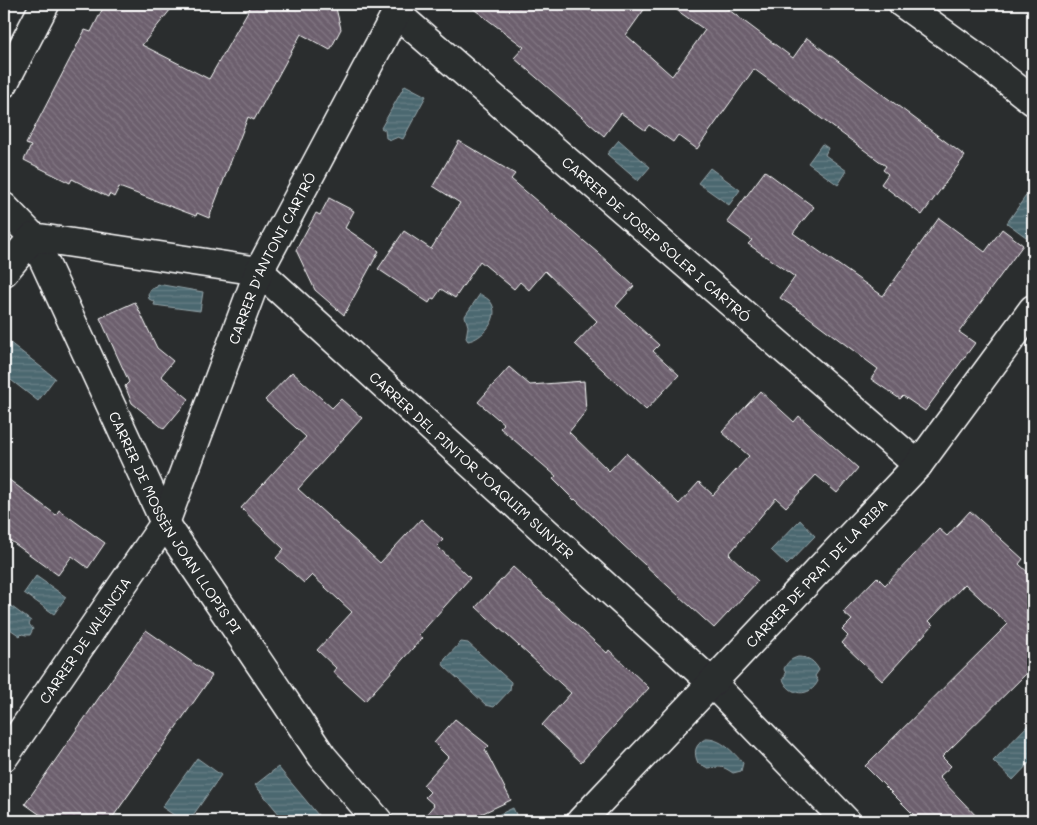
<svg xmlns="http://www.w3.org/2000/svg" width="1037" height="825" font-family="Mali,sans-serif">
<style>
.water{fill:url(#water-rules);stroke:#94a4a9}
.building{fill:url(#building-back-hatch);stroke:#fff}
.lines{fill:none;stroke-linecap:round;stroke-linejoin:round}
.minor-casing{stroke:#fff;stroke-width:31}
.tertiary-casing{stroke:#fff;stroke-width:31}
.minor{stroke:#2a2d2e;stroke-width:28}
.tertiary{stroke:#2a2d2e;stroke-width:28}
.labels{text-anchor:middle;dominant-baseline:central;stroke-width:4.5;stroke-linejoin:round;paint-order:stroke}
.street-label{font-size:14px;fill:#fff;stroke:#2a2d2e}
</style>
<defs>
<pattern id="water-rules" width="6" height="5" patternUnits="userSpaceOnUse" patternTransform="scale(1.25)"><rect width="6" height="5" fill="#4c6870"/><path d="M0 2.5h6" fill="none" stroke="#677f85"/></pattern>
<pattern id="building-back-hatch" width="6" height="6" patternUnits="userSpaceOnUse" patternTransform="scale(1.25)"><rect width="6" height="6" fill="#6c5f6d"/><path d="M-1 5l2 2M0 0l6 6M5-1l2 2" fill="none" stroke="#827783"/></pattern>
</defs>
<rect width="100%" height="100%" fill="#2a2d2e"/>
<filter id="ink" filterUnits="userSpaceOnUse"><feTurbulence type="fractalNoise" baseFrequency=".02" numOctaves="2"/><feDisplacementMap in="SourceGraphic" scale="10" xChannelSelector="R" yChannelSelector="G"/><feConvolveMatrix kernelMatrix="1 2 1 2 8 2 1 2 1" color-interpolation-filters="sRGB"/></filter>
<g filter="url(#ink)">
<path class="water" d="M405,85l21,11 -23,43 -5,-2 -7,3 -5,-2 -1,-8 -4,-2z
M619,140l31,27 -12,14 -31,-27z
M822,144l6,4 -3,7 22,16 -9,14 -30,-22z
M710,168l30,22 -11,15 -31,-22z
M1030,190l3,2v35l-7,10 -19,-14z
M157,284l46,8 -3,19 -46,-6 1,-3 -6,-3 -1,-5 3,-5 6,-2z
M480,294c4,3 10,5 12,10 8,15 -10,35 -24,37l-2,-3 2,-12 -3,-10z
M9,342l46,36 -17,23 -31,-24 -3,1v-30z
M800,520l15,16 -28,29 -16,-15z
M36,576l30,21 -12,17 -30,-21z
M4,601l27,20 -2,3 4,5 -3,6h-4l-4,-1 -2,2 -16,-11z
M461,642l7,1 43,39 -1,8 -16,17 -8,-2 -42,-39 -1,-2 2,-5z
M798,657c11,0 16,4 21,13l-4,6 3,5c-8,17 -29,15 -35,-2l3,-5 -2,-5c3,-7 7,-10 14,-12z
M1033,720v39l-20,21 -20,-19z
M705,739c16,-1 28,13 38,24l-2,8 -8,2c-12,-8 -12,-6 -25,-5l-10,-5c-5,-11 -3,-18 7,-24z
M197,758l24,17 -32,46h-6l-21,-14z
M278,767l45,54h-38l-30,-36z
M513,808l6,13h-34z"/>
<path class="building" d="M105,4h70l-33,41 67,34 43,-75h83l6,25 -11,21 -29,-16 -47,86 -6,-3 -39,101 -12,-5 -1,3 -77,-29 -5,10 -5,-3 -1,3 -36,-18 -2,4 -46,-23 7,-14 -5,-2 59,-114 6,2z
M467,4h181l-22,31 46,41 33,-46 -37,-26h53l72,54 14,-20 158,118 -43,59 -41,-31 7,-10 -5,-4 3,-4 -132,-97 -57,80 -19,-14 -5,7 -24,-17 -4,5 -24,-17 -17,23 -90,-78 10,-11z
M459,141l56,33 -4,5 87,74 36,33 -18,20 43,39 -6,6 26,24 -33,35 -71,-66 22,-23 -52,-50 -16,19 -9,-8 -6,7 -34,-28 -25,37 -14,-9 -7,10 -2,-1 -3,5 -51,-34 26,-38 27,18 29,-46 -27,-17z
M765,171l49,36 -21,26 90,63 56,-78 46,34 17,-23 21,16 -64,87 16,11 -50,68 -22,-15 -3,3 -29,-20 7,-10 -76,-57 -22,-14 15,-21 -47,-33 4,-4 -25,-18z
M329,198l25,13 -9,17 34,23 -35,64 -29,-25 -19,-40 20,-37 4,2z
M135,302l22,46 16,13 -12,15 28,23 -25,30 -32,-26 -7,-17 4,-4 -29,-64z
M509,367l21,18 54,-4 2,30 -17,21 40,39 17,-18 53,51 20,-22 14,13 36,-39 -27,-24 38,-41 34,31 5,-6 59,52 -21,25 -21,-18 -30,32 -10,-9 -47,56 29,27 -44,47 -92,-84 -47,-45 -1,1 -21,-21 3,-3 -56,-48 4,-4 -26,-22z
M292,372l40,36 9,-9 21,19 -64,71 82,74 41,-44 22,21 -6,6 33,32 -51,57 3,3 -57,63 -32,-29 3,-4 -19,-18 35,-38 -40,-37 -8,8 -28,-25 8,-9 -43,-41 65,-71 -41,-37z
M4,476l52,39 3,-5 46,33 -17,25 -16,-12 -14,19 -54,-39z
M970,511l53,48 -4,5 14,13v90l-91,90 9,9 -12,11 42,44h-61l-55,-55 143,-142 -43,-40 -36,37 4,4 -51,56 -40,-38 6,-7 -6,-6 10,-10 -9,-8 34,-35 8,8 54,-56 8,7z
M513,567l94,86 2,-3 40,38 -68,74 -39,-37 29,-32 -95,-86z
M146,630l66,46 -102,145h-61l-24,-17z
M455,719l34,27 -4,4 26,50 -45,21h-45l13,-16 -9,-8 5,-5 -7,-7 25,-28 -14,-14z"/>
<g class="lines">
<g class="minor-casing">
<g id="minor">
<path id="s1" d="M396,13l522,452"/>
<path d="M4,83l41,-79"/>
<path id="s2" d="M4,207l29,30 132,286 157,233 56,65"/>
<path id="s3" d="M4,272l29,-35 226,34 452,411 135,139"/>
<path id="s4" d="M4,757l161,-234 94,-252 142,-267"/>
<path id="s5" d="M581,821l337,-356 115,-156"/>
</g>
</g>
<g class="tertiary-casing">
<path id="tertiary" d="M903,4l78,56 52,41"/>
</g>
<use href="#minor" class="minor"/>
<use href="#tertiary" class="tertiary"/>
</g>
</g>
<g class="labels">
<g class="street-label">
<text stroke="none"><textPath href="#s1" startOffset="345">CARRER DE JOSEP SOLER I CARTRÓ</textPath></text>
<text stroke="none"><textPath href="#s4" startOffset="570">CARRER D'ANTONI CARTRÓ</textPath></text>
<text stroke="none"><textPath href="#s3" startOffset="562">CARRER DEL PINTOR JOAQUIM SUNYER</textPath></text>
<text stroke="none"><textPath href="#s2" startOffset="361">CARRER DE MOSSÈN JOAN LLOPIS PI</textPath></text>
<text stroke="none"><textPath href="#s5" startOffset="342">CARRER DE PRAT DE LA RIBA</textPath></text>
<text stroke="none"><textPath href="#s4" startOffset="142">CARRER DE VALÈNCIA</textPath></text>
</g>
</g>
<rect width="1037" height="825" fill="none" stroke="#2a2d2e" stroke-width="20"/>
<rect x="10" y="10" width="1017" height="805" fill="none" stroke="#fff" stroke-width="2" filter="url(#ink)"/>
</svg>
